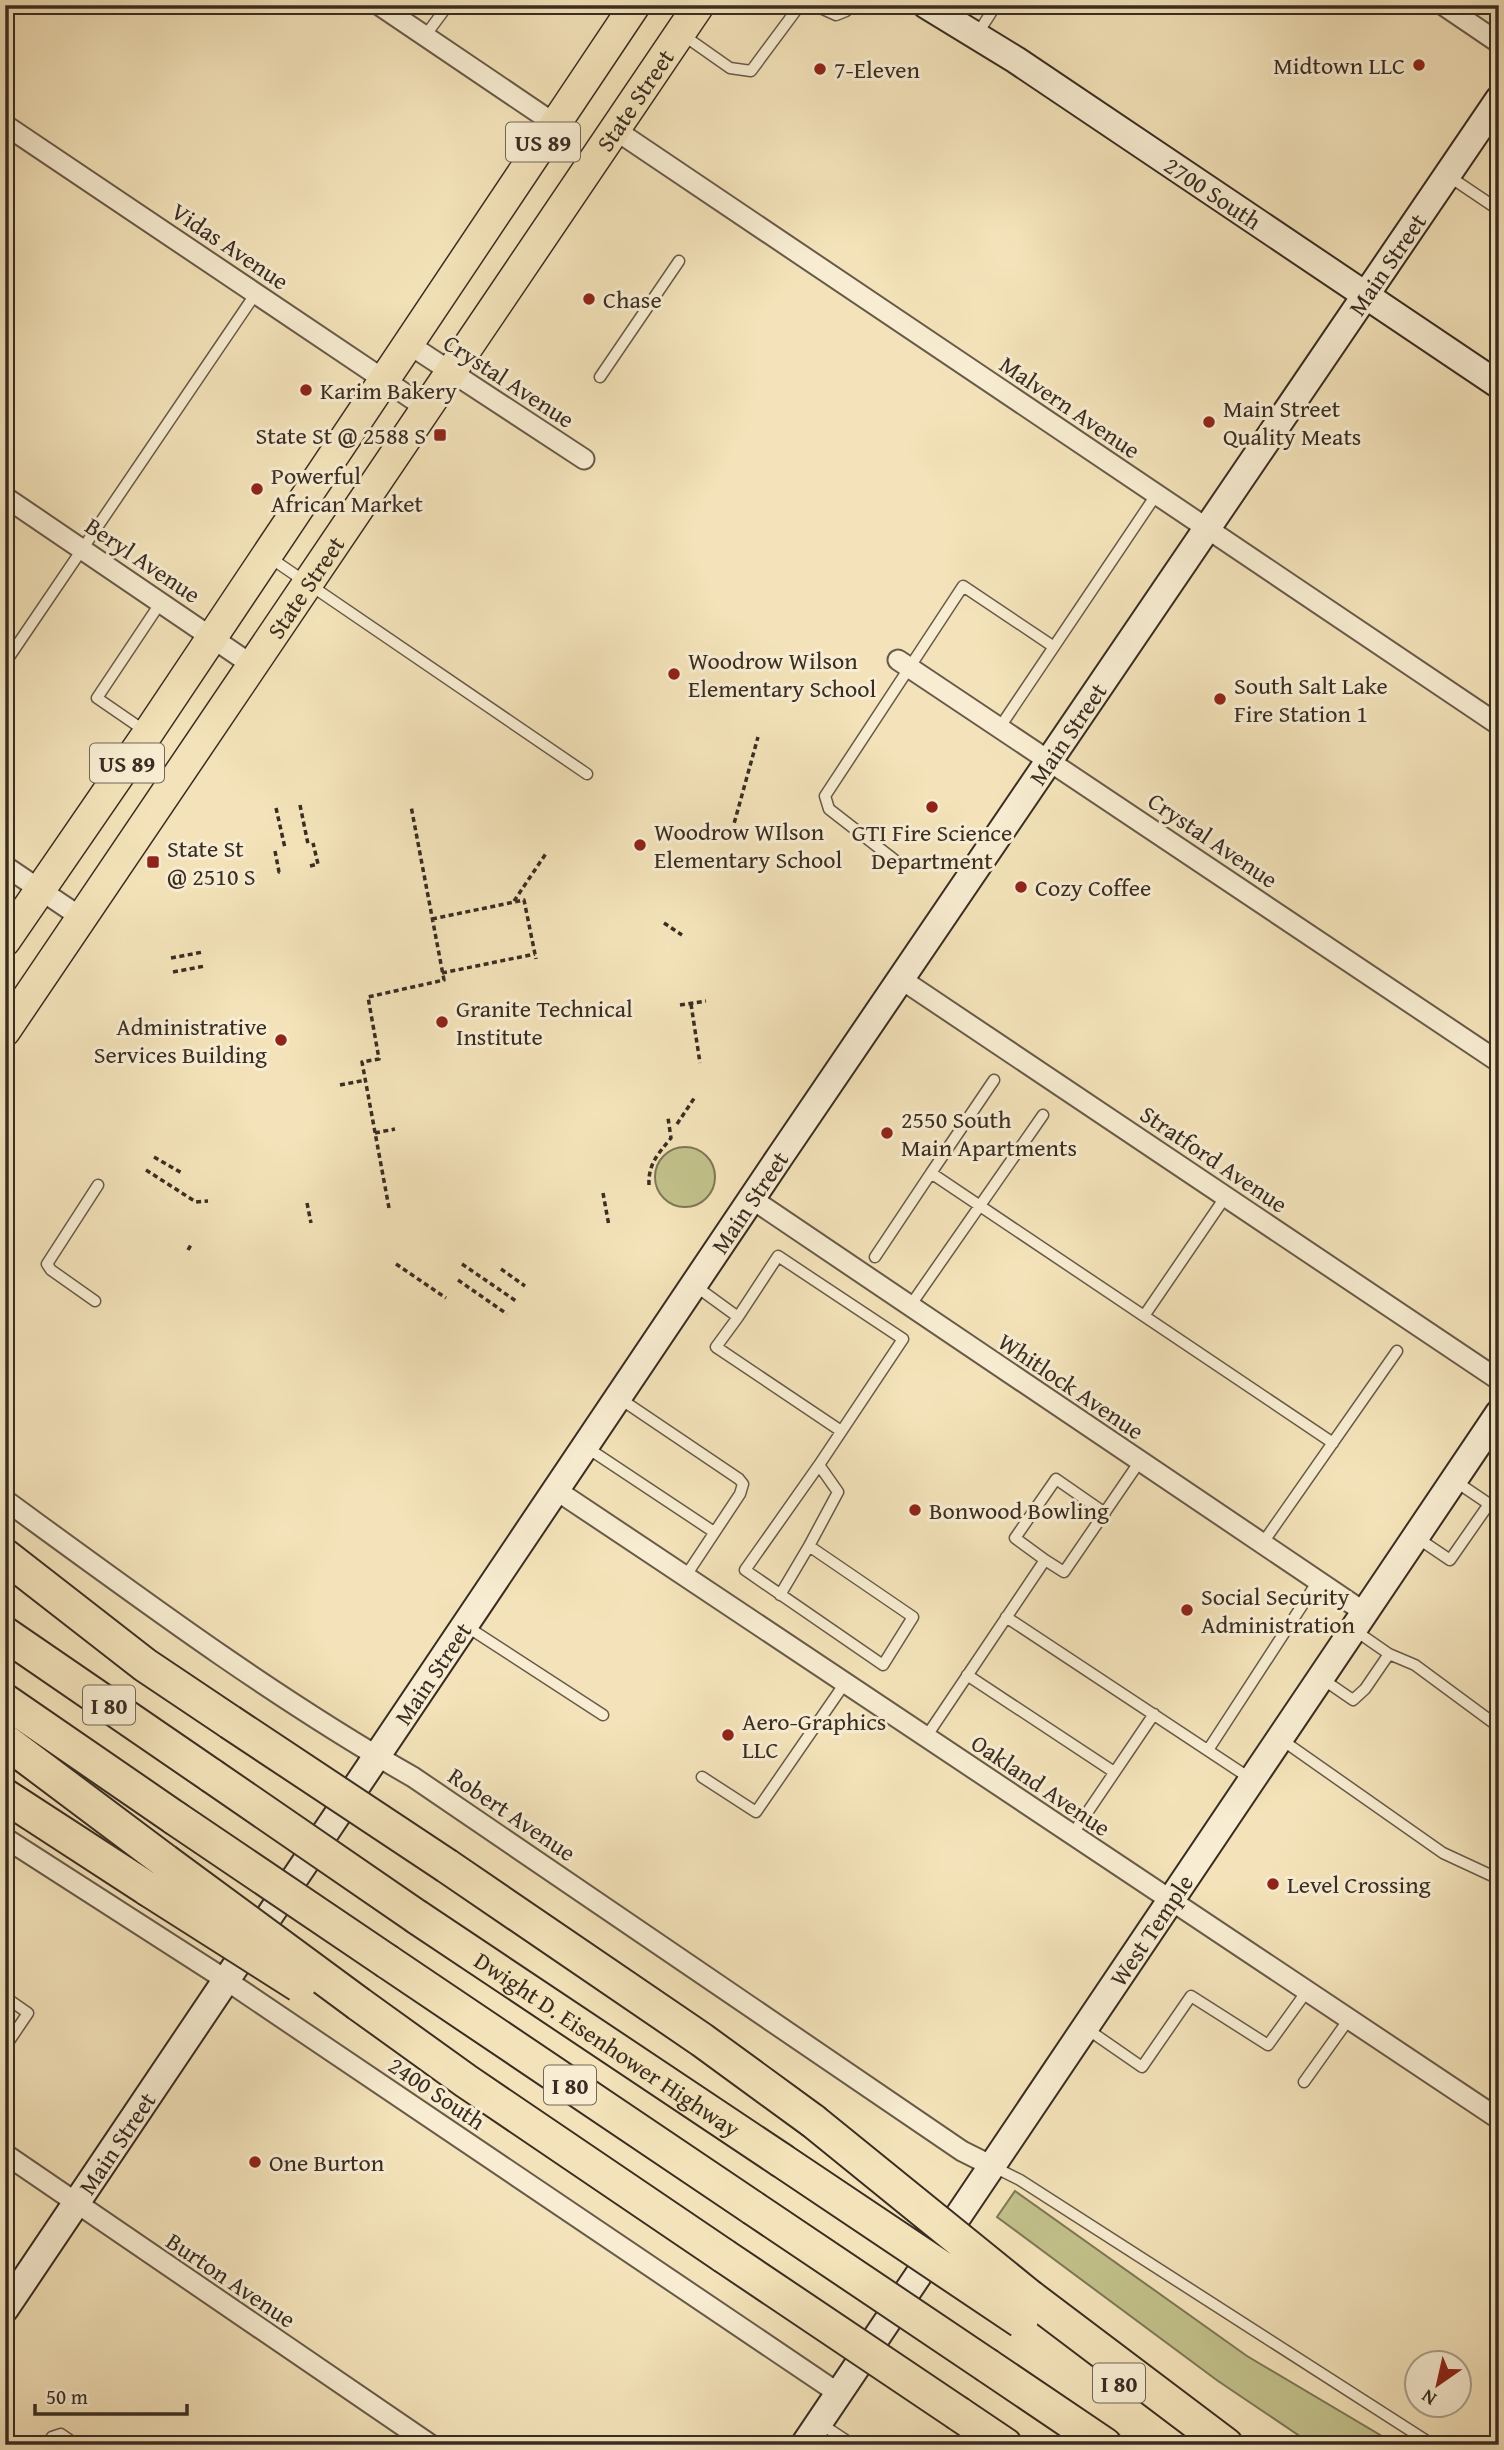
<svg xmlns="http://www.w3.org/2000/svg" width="1504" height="2450" font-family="'Gentium Book Plus',serif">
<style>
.green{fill:#c2c18b;stroke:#7e7757;stroke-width:2}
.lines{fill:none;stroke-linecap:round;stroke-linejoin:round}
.lane-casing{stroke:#685a49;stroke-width:13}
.street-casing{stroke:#685a49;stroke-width:23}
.secondary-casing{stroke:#392d23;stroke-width:30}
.primary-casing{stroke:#392d23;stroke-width:33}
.highway-casing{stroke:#392d23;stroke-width:37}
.path{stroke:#392d23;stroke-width:3.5;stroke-dasharray:5 3.5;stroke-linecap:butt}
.lane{stroke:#f8edd2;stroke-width:10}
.street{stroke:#f8edd2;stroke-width:19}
.secondary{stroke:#f8edd2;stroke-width:26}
.primary{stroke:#f4e3ba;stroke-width:30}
.highway{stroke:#f4e3ba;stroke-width:33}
.highway-bridge-casing{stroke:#392d23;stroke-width:37;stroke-linecap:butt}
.highway-bridge{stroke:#f4e3ba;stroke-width:33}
.poi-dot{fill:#8f2418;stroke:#f8edd2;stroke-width:2.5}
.labels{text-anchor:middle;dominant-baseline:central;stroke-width:6;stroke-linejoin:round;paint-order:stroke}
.shield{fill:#f8edd2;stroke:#726758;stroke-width:2}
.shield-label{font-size:23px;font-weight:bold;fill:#392d23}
.poi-label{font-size:24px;fill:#392d23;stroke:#f8edd2;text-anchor:start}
.street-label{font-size:24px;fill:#392d23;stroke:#f8edd2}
</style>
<rect width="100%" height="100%" fill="#f4e3ba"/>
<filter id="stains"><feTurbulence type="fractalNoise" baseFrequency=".00286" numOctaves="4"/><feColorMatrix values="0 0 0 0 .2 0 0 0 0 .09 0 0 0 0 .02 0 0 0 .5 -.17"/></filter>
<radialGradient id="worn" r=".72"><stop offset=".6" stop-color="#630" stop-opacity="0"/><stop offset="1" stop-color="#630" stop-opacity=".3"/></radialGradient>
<path class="green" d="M655 1177a30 30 0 1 1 60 0a30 30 0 1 1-60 0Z
M1015,2191l232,165 150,89h-84l-95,-64 -221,-164z"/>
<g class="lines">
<g class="lane-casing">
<path id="lane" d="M814,5l22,10 10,-4 5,-6
M683,35l47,33 21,3 49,-66
M425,36l23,-31
M976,36l20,-31
M1450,177l49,33
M600,377l79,-116
M269,557l318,217
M5,663l251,-370
M1000,727l156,-232
M145,731l-48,-33 64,-96
M901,865l-72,-56 -4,-13 138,-210 91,61
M931,1173l63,-93
M1226,1196l-82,120 189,127
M875,1257l56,-84 213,143
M694,1285l44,32 40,-61 125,83 -84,126 19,27 -29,54 104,71 -30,48 -138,-95 74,-105
M95,1301l-44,-31 -4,-6 51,-79
M910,1306l133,-191
M738,1317l-22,30 125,84
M619,1398l120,81 4,5 -3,10 -55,83
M586,1447l128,85
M1416,1537l34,23 39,-56 -34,-23
M1262,1544l135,-193
M1045,1560l-30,-22 41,-59 49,34
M780,1595l29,-49
M1006,1617l245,162
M466,1626l137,89
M1353,1629l36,25 26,11 84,62
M967,1675l147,97
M1321,1678l32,22 12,-11 24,-35
M926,1737l119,-177 19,12 76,-111
M1282,1740l161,113 56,26
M1208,1750l110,-169
M702,1777l54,35 89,-129
M1072,1835l82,-121
M5,1997l23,16 -23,34
M1087,2029l55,38 49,-71 77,49 39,-54
M1304,2082l45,-63
M992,2166l28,14 413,265
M821,2424l32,21
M47,2445l5,-8 9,-3 16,11"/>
</g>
<g class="street-casing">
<path id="street" d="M379,5l176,119
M1443,5l56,38
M5,125l421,283
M614,129l885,596
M407,343l177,116
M5,497l247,168
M898,660l601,402
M5,866l77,52
M901,979l598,401
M752,1199l612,413
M556,1490l943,629
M5,1500c133,97 266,196 408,277l549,374 30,15
M5,1838l221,142 612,413
M5,2154l426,291"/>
</g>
<g class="secondary-casing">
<g id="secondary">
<path id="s1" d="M926,5l90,55 483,325"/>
<path id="s2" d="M5,2309l776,-1154 718,-1056"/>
<path id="s3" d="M804,2445l695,-1032"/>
</g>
</g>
<g class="primary-casing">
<g id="primary">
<path d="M5,941l143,-208 487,-728"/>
<path id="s4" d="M5,1031l694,-1026"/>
</g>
</g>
<g class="highway-casing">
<g id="highway">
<path d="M5,1556l140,109 85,57"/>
<path d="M5,1634l207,142"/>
<path d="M5,1701l170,117"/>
<path d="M5,1741l160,120"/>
<path d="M5,1796l143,93"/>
<path d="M447,1866l255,174 111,81"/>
<path id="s5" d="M417,1917l364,243"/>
<path d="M388,1962l365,246"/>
<path d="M359,2004l107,77 258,175"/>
<path d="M1030,2297l196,148"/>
<path d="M988,2366l117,79"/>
<path d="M959,2414l46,31"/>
</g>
</g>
<path class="path" d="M300,805l8,39
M276,808l9,40
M732,831l26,-94
M275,851l4,21 4,-1
M310,866l8,-2 -5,-21
M514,901l33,-49
M432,919l92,-19 12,59
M664,923l18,12
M171,958l32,-6
M173,972l32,-6
M442,973l93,-19
M691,1004l9,59
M680,1005l26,-4
M340,1085l26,-5
M677,1124l18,-27
M375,1133l20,-4
M154,1157l28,16
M146,1170l50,32 12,-1
M649,1185c-1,-21 9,-31 22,-47l-3,-20
M603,1193l6,33
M307,1203l4,20
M389,1208l-27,-146 17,-3 -11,-62 76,-17 -33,-174
M188,1250l4,-7
M396,1264l50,34
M462,1264l54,37
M501,1269l24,17
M458,1280l49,34"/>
<use href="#lane" class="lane"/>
<use href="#street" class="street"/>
<use href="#secondary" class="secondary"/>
<use href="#primary" class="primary"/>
<use href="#highway" class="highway"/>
<g class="highway-bridge-casing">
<path id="highway-bridge" d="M230,1722l217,144
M212,1776l205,141
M175,1818l213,144
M165,1861l194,143
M148,1889l151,96
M813,2121l217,176
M781,2160l240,161
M753,2208l235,158
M724,2256l235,158"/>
</g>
<use href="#highway-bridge" class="highway-bridge"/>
</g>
<g class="poi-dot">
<circle cx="1419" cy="65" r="7"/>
<circle cx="820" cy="69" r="7"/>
<circle cx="589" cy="299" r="7"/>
<circle cx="306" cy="390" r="7"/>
<circle cx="1209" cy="422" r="7"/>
<rect x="433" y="428" width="14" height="14" rx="3.5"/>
<circle cx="257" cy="489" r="7"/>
<circle cx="674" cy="674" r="7"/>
<circle cx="1220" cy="699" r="7"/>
<circle cx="932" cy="807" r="7"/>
<circle cx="640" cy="845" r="7"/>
<rect x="146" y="855" width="14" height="14" rx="3.5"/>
<circle cx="1021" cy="887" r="7"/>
<circle cx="442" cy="1022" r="7"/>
<circle cx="281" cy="1040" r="7"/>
<circle cx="887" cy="1133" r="7"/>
<circle cx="915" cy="1510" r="7"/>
<circle cx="1187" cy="1610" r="7"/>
<circle cx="728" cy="1735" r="7"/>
<circle cx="1273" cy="1884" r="7"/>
<circle cx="255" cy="2162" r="7"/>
</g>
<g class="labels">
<g class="shield">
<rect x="506" y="122.5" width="74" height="39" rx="5"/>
<rect x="90" y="743.5" width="74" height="39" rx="5"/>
<rect x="83" y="1685.5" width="52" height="39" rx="5"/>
<rect x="544" y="2065.5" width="52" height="39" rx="5"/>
<rect x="1093" y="2363.5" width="52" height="39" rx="5"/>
</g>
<g class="shield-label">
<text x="543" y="142">US 89</text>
<text x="127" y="763">US 89</text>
<text x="109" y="1705">I 80</text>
<text x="570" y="2085">I 80</text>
<text x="1119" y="2383">I 80</text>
</g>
<g class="poi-label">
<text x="1405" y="65" text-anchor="end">Midtown LLC</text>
<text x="834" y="69">7-Eleven</text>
<text x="603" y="299">Chase</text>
<text x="320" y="390">Karim Bakery</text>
<text x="1223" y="408">Main Street<tspan x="1223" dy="28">Quality Meats</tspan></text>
<text x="426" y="435" text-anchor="end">State St @ 2588 S</text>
<text x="271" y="475">Powerful<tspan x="271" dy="28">African Market</tspan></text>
<text x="688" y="660">Woodrow Wilson<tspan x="688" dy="28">Elementary School</tspan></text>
<text x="1234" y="685">South Salt Lake<tspan x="1234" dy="28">Fire Station 1</tspan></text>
<text x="654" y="831">Woodrow WIlson<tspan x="654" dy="28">Elementary School</tspan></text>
<text x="932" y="832" text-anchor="middle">GTI Fire Science<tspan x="932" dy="28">Department</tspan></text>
<text x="167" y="848">State St<tspan x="167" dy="28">@ 2510 S</tspan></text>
<text x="1035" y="887">Cozy Coffee</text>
<text x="456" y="1008">Granite Technical<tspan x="456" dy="28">Institute</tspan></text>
<text x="267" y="1026" text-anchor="end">Administrative<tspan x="267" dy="28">Services Building</tspan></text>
<text x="901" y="1119">2550 South<tspan x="901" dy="28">Main Apartments</tspan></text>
<text x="929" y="1510">Bonwood Bowling</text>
<text x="1201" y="1596">Social Security<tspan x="1201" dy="28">Administration</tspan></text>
<text x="742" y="1721">Aero-Graphics<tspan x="742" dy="28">LLC</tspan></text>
<text x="1287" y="1884">Level Crossing</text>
<text x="269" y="2162">One Burton</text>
</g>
<g class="street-label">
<text stroke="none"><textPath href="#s4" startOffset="1124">State Street</textPath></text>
<text stroke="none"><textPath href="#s1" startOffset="343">2700 South</textPath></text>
<text transform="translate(230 246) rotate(34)">Vidas Avenue</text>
<text stroke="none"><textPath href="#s2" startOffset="2468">Main Street</textPath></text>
<text transform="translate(509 381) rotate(33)">Crystal Avenue</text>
<text transform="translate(1070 407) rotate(34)">Malvern Avenue</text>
<text transform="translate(143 560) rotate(34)">Beryl Avenue</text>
<text stroke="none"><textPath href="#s4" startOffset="536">State Street</textPath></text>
<text stroke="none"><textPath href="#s2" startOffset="1900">Main Street</textPath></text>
<text transform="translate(1213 840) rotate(34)">Crystal Avenue</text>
<text transform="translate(1214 1159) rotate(34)">Stratford Avenue</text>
<text stroke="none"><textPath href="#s2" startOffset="1334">Main Street</textPath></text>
<text transform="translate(1071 1386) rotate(34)">Whitlock Avenue</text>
<text stroke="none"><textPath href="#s2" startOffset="766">Main Street</textPath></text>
<text transform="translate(1041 1785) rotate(34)">Oakland Avenue</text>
<text transform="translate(512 1814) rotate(34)">Robert Avenue</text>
<text stroke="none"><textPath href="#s3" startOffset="621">West Temple</textPath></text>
<text stroke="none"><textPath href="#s5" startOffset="229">Dwight D. Eisenhower Highway</textPath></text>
<text transform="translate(437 2093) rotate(34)">2400 South</text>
<text stroke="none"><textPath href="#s2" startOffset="200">Main Street</textPath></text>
<text transform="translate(231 2280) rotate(34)">Burton Avenue</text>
</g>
</g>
<rect width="1504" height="2450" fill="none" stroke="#f4e3ba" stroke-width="28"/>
<rect x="7" y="7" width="1490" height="2436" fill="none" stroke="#392d23" stroke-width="3.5"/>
<rect x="14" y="14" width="1476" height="2422" fill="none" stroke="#392d23" stroke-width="2"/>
<g transform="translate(1438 2384) rotate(214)"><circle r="33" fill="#f8edd2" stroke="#aca08c" stroke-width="2"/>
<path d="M0-5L12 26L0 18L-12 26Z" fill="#8f2418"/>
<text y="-10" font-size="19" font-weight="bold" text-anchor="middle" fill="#392d23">N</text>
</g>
<path d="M35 2404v10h152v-10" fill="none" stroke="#392d23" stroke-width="3.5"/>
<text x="46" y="2404" font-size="21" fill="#392d23" stroke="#f8edd2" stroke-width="5" paint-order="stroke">50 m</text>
<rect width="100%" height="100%" filter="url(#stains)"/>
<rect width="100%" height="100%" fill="url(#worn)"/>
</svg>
